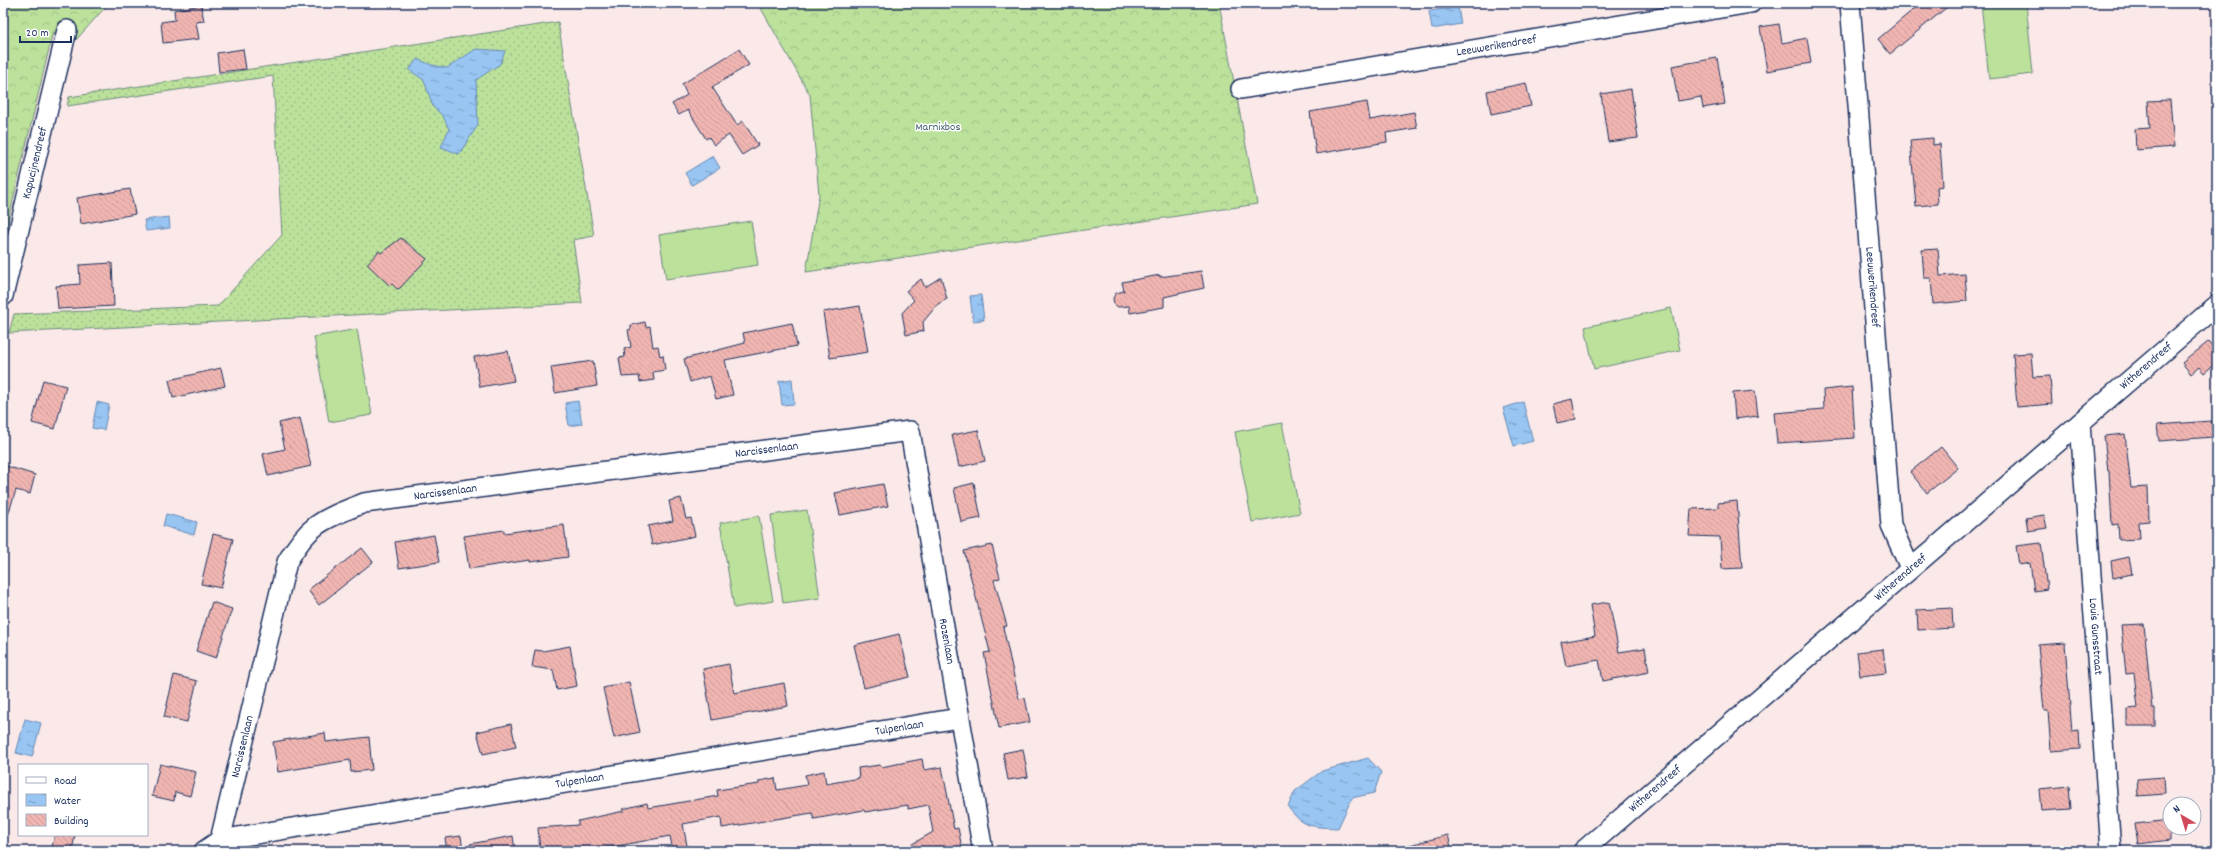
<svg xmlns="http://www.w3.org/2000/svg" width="2220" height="854" font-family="Dekko,sans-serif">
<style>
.grass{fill:#bbe19b;stroke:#6b887c}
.forest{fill:url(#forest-crowns);stroke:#6b887c}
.garden{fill:url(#garden-dots);stroke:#6b887c}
.water{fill:url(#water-ripples);stroke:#6689b7}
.building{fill:url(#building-back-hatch);stroke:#1b2f5e}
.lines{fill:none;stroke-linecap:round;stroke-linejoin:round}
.minor-casing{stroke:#1b2f5e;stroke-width:22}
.minor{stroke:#fff;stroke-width:19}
.labels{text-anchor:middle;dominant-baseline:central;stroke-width:3;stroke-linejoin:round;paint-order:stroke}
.street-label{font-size:12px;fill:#1b2f5e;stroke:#fff}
.park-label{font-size:12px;fill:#435c6d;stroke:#fff}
</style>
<defs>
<pattern id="forest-crowns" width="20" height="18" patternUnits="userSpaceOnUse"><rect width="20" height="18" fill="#bbe19b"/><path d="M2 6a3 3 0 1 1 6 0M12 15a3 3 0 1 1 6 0" fill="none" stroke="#a0c188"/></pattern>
<pattern id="garden-dots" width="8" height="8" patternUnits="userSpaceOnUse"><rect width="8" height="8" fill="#bbe19b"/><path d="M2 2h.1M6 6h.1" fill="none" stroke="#a0c188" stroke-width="1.8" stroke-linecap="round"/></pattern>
<pattern id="water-ripples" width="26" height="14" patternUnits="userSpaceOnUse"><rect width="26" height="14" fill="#98c5f2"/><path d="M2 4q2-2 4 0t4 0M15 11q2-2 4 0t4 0" fill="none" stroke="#7ba0c7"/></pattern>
<pattern id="building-back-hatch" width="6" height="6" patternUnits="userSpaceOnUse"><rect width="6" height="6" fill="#f0b5b1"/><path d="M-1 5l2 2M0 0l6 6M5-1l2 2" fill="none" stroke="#cd9c9b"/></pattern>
</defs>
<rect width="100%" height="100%" fill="#fae9e8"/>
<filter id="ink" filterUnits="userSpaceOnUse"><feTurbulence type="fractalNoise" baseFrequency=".025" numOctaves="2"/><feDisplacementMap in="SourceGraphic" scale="8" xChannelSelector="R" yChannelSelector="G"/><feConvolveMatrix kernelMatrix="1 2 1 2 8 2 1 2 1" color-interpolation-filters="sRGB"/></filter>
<g filter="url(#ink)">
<path class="grass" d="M1981,3h45l7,71 -44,5z
M751,221l7,44 -92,14 -7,-44z
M1671,308l9,42 -86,19 -9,-42z
M357,329l15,86 -43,7 -15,-85z
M1282,423l18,90 -48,9 -17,-90z
M807,510l13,88 -37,5 -12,-88z
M759,516l14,85 -39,7 -14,-85z"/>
<path class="forest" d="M3,3h106l-34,38 -22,-9 -50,210z
M758,3h461l38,201 -451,68 13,-77 -9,-100z"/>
<path class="garden" d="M558,22l36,214 -21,4 9,63 -573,30 5,-19 204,-8 64,-71 -9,-159 -206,30 2,-9z"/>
<path class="water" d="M1458,7l3,17 -29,5 -3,-18z
M476,49l29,2 -5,13 -24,16 2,45 -19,29 -18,-7 8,-18 -6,-13 -10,-9 -9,-27 -15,-10 8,-11 15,6 15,3z
M713,156l7,12 -28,17 -7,-12z
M169,217l1,11 -24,3 -2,-11z
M981,295l3,25 -11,1 -3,-25z
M792,379l2,25 -12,1 -3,-24z
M578,401l4,23 -13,2 -4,-23z
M97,402l12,3 -5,25 -12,-2z
M1523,402l10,39 -19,5 -11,-38z
M166,514l31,8 -3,13 -31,-9z
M25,719l16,4 -9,34 -16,-4z
M1368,758l13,14 -7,21 -22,5 -14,30c-25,-1 -35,0 -50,-21l7,-16 27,-20z"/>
<path class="building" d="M1921,3h31l-62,51 -12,-15z
M201,5l3,16 -8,1 3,17 -36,4 -2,-21 14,-2 -1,-10z
M1779,24l3,19 25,-5 4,25 -44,8 -7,-44z
M243,49l3,20 -27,3 -2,-19z
M739,49l10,16 -37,22 25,38 6,-4 15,24 -16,10 -13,-20 -15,10 -5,-8 -3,2 -18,-29 -9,5 -7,-11 15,-9 -5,-11z
M1717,58l8,46 -22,4 -2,-11 -23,4 -6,-35z
M1526,83l5,23 -40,8 -4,-23z
M1631,89l7,49 -30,4 -7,-48z
M2170,100l4,47 -38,3 -1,-21 15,-1 -2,-27z
M1367,102l3,18 44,-8 3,16 -31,5 1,9 -71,12 -6,-42z
M1933,138v7l7,-1 3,42 -6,1 1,17 -22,2 -6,-66z
M130,189l5,25 -54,10 -4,-26z
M401,238l26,21 -27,29 -3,1 -5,-5 -2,2 -23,-22 12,-13 2,2z
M1938,249l2,27 25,-2 2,27 -34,3 -2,-26h-7l-2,-28z
M112,263l2,43 -56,3 -2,-23 24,-2 -1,-19z
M1201,271l3,17 -40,9v10l-34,6 -1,-7 -11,1 -4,-3 -1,-6 3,-5 8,-2 -2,-9 38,-7v2z
M941,277l6,22 -9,5 -15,18 1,9 -18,4 -4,-22 12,-13 -8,-9 15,-12 4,8z
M860,306l8,46 -38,6 -7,-46z
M645,322l1,5 4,-1 3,21 5,-1 2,10 3,-1 2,15 -12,2 1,8 -14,2 -1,-6 -17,1 -3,-19 6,-1 -1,-8 7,-2 -3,-17 3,-1v-4z
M792,323l5,23 -72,14 8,35 -17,4 -6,-23 -20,6 -6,-23 61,-16 -2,-10z
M2208,342l9,11v9l-13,11 -5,-6 -8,7 -9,-11z
M508,351l6,30 -34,6 -6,-30z
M2031,353l2,24 17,-1 2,28 -35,3 -4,-53z
M593,361l4,25 -42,7 -4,-26z
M221,368l4,18 -52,12 -4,-18z
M43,380l23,6 -11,43 -23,-6z
M1852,387l3,51 -78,5 -3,-30 50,-4 -1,-19z
M1755,391l3,25 -23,3 -2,-26z
M1572,399l4,20 -19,4 -4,-19z
M300,418l11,48 -43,10 -5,-22 22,-5 -6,-26z
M2212,421l1,16 -54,4 -2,-16z
M978,430l7,31 -26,6 -7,-32z
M2125,434l6,54 17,-1 1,34 -10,1 1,17 -21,1 -1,-16 -6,1 -3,-54h-1l-4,-35z
M1941,447l17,21 -31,25 -17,-21z
M3,465l32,10 -5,19 -14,-4 -10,31 -3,-1z
M974,483l7,35 -20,4 -7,-34z
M883,484l5,22 -48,9 -5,-22z
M681,498l5,21 5,-1 4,18 -43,9 -4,-19 25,-5 -4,-20z
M1737,501l5,67 -20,1 -2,-32 -31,-1 2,-27 27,-1v-5z
M2044,515l3,13 -19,3 -2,-13z
M564,525l4,32 -38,5v-2l-61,9 -5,-33 40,-6v3z
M213,534l20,5 -12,49 -20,-4z
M434,535l5,27 -40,6 -4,-26z
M2041,543l6,46 -13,2 -4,-28 -11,2 -3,-19z
M992,545l8,33 -6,2 13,46 -4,1 16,72 6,-1 5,24 -31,6 -15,-75 6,-1 -26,-101z
M362,548l11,14 -54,43 -11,-15z
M2129,557l3,17 -19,4 -2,-17z
M212,602l20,7 -16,49 -20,-7z
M1609,602l10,50 26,-4 4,24 -46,9 -4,-21 -33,6 -5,-24 34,-6 -5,-31z
M1952,608l1,20 -35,2 -1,-20z
M2144,624l8,84h3v18h-28v-17l11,-1 -4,-35 -8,1 -5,-49z
M899,634l11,43 -46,11 -10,-43z
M2065,643l7,89 7,-1 1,18 -29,2 -3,-40h-4l-6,-66z
M570,646l7,40 -20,4 -4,-20 -21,-3 3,-17 8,1z
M1883,649l3,24 -26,3 -3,-24z
M729,664l5,29 50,-10 4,23 -76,14 -9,-51z
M174,675l23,6 -10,41 -23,-5z
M629,682l11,50 -26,6 -11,-50z
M511,724l5,23 -33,7 -6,-22z
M325,733l1,9 43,-5 3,33 -21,2 -1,-12 -72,12 -5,-30z
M1023,749l5,28 -20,3 -5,-27z
M922,759l2,11 18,-3 12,62 4,-1 4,20 -16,3h-46l33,-19 -5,-27 -20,4v-4l-43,7 -1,-2 -50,9 -2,-6 -90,15 -1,-11 -38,7 5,27h-15l-3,-15 -78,15h-52l-2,-23 40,-3v-4l46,-10 -1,-2 24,-6 1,5 70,-12 -1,-6 42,-6v-3l16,-3 2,12 30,-5 -2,-10 19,-4 2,13 33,-6 -1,-10 22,-3 1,2z
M160,764l36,8 -6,24 -15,-4 -1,9 -22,-5z
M2164,777l1,17 -27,2 -1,-17z
M2069,786l2,23 -30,2 -2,-22z
M2170,820v20l-32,4 -3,-20z
M55,835h20l-3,16h-21z
M1448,835l4,16h-46v-5z
M461,836l2,15h-16l-2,-13z
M513,836l2,15h-44l-1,-7z"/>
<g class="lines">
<g class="minor-casing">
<g id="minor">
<path id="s1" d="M1850,3l41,522 19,43"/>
<path id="s2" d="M1241,89l510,-86"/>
<path id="s3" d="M3,296l64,-266"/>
<path id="s4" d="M2080,423l31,428"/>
<path id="s5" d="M220,840l67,-278c22,-39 37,-43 77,-59l546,-72 73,420"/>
<path id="s6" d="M204,851l16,-11 739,-122"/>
<path id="s7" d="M1583,851l634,-546"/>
</g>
</g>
<use href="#minor" class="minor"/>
</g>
</g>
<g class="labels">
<g class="street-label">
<text stroke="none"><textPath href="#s2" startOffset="259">Leeuwerikendreef</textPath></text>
<text stroke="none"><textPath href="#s3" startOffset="137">Kapucijnendreef</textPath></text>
<text stroke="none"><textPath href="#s1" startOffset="285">Leeuwerikendreef</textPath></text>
<text stroke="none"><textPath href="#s7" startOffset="743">Witherendreef</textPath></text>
<text stroke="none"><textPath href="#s5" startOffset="792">Narcissenlaan</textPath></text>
<text stroke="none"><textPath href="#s5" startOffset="468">Narcissenlaan</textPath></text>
<text stroke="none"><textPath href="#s7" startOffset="419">Witherendreef</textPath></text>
<text stroke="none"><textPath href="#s4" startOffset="214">Louis Gunsstraat</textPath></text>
<text stroke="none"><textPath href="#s5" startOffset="1150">Rozenlaan</textPath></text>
<text stroke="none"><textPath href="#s6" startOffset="708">Tulpenlaan</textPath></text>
<text stroke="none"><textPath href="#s5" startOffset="96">Narcissenlaan</textPath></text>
<text stroke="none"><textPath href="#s6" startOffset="384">Tulpenlaan</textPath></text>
<text stroke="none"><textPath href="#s7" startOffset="95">Witherendreef</textPath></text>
</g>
<g class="park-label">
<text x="938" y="127">Marnixbos</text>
</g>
</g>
<rect width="2220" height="854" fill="none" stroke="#fff" stroke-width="16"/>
<rect x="8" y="8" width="2204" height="838" fill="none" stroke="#1b2f5e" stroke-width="1.5" filter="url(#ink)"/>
<rect x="18" y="764" width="130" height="72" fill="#ffffff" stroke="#a4acbf"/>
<rect x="26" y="777" width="20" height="6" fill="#ffffff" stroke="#a4acbf"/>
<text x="54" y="784" font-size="12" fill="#1b2f5e">Road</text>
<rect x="26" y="794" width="20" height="12" fill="url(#water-ripples)" stroke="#a4acbf"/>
<text x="54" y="804" font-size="12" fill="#1b2f5e">Water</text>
<rect x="26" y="814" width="20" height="12" fill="url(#building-back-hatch)" stroke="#a4acbf"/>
<text x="54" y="824" font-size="12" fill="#1b2f5e">Building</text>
<g transform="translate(2182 816) rotate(322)"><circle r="19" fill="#ffffff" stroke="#a4acbf"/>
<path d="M0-3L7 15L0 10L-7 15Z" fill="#d1495b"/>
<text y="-6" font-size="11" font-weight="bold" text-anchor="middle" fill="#1b2f5e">N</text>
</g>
<path d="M20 36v6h51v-6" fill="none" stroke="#1b2f5e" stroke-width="2"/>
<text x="26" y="36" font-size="12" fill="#1b2f5e" stroke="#ffffff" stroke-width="3" paint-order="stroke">20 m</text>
</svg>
